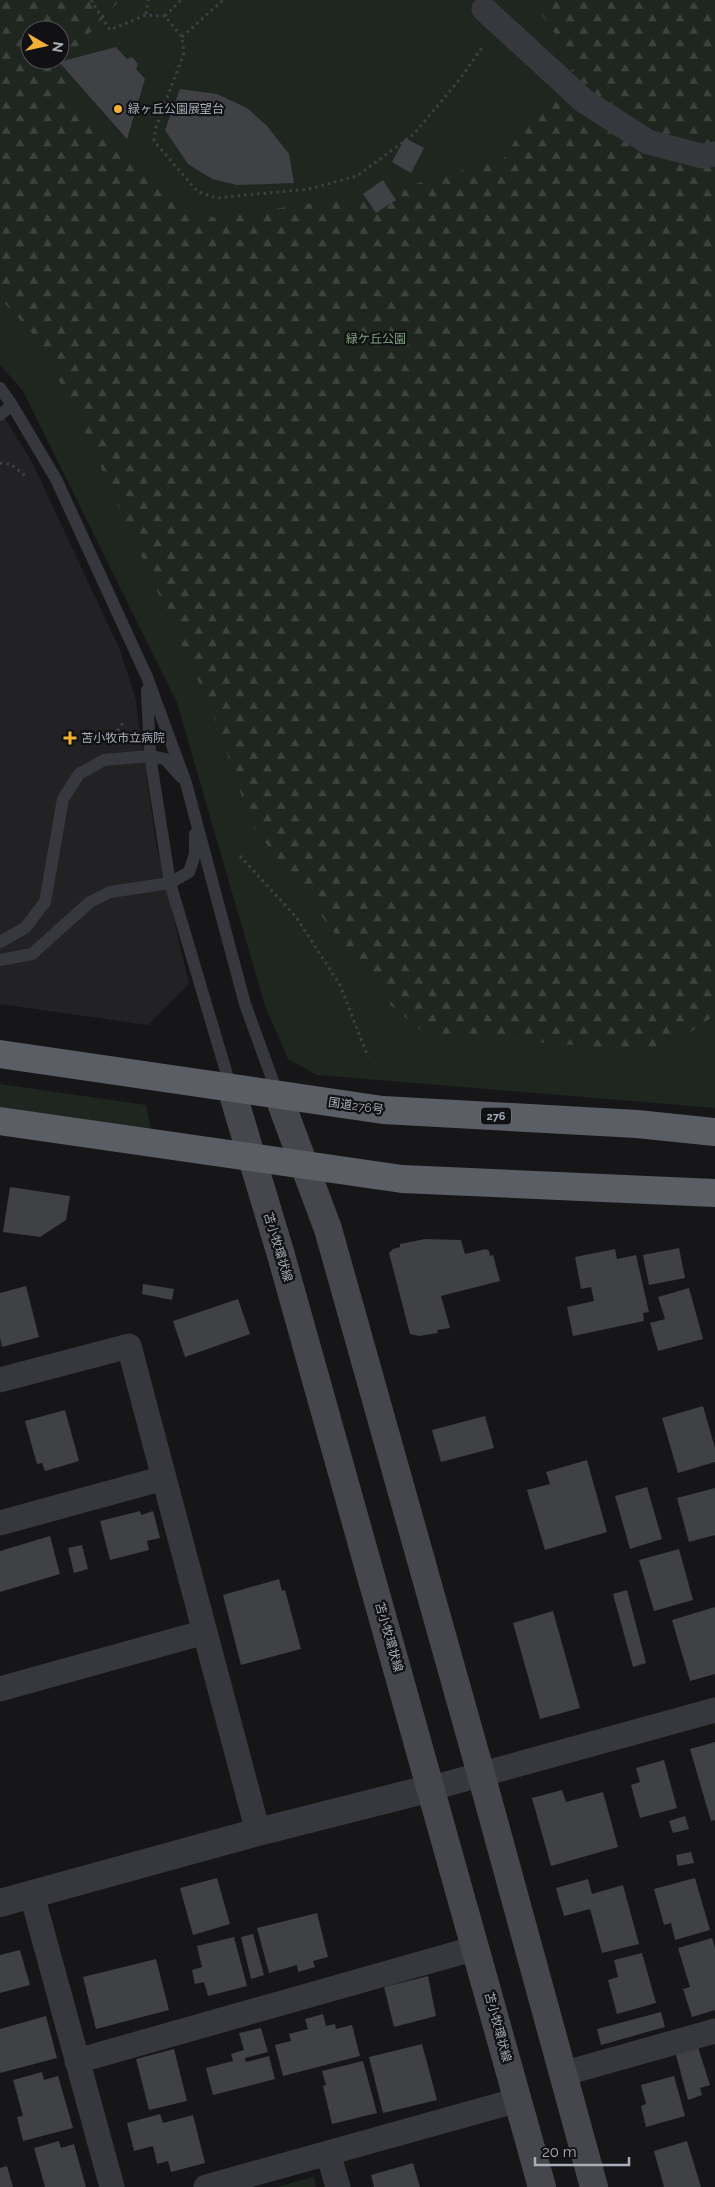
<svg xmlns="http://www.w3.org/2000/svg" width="715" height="2187" font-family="Raleway,'Noto Sans JP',sans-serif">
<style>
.built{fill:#222225}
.green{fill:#1e261f;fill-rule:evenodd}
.forest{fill:url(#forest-firs);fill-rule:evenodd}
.building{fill:#404145}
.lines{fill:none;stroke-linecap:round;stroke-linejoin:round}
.path{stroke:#3d3f44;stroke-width:3;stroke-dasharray:2.5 4;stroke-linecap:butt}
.service{stroke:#37383d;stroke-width:12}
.minor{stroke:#37383d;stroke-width:25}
.tertiary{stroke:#37383d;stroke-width:28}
.secondary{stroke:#45474d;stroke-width:28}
.trunk{stroke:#5b5e65;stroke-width:28}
.poi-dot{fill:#f2b134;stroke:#111113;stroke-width:2}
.labels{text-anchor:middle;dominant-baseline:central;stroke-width:4.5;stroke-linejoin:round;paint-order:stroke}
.shield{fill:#111113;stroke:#7b7e86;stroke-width:1}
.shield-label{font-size:11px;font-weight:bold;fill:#a8adb8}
.poi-label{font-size:12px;fill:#a8adb8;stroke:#111113;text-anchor:start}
.park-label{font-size:12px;fill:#7fa381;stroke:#111113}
.street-label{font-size:12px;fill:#a8adb8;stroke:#111113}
</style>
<defs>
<pattern id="forest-firs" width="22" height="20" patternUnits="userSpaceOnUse" patternTransform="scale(1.25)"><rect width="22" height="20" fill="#1e261f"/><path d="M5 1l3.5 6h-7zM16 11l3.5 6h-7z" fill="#3c433d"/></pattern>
</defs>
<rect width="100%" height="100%" fill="#161618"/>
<path class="built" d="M0,411l32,51 88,188 15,47 21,146 33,141 -41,41 -148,-21z"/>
<path class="green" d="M0,0h715v1108l-398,-33 -29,-16 -23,-53 -88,-303 -154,-312 -23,-26zM30,30h30v30h-30z
M0,1084l146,21 6,26 -152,-22z
M314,2177l2,10h-39l36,-10z"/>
<path class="forest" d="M0,0h120l-48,52 -7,38 112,116 38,12 171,-26 117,-33 44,-65 30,-29 -37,-53 5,-12h170v1015l-53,37 -238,-19 -37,-31 -135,-177 -40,-114 -141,-309 -39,-69 -32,-35zM30,30h30v30h-30z"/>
<path class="building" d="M116,47l11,12 5,-2 6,7 -2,5 9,10 -18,60 -68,-77z
M180,89l37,5 30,14 20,18 22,28 5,29 -57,2 -25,-6 -24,-15 -23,-34z
M405,138l19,10 -13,25 -19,-11z
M383,180l13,20 -20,13 -13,-19z
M10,1187l60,9 -4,24 -26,17 -37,-5z
M425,1239l36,1 4,14 21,-5 3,2 1,5 3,-1 7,26 -59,15 9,32 -13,2 1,3 -19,3 -9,-2 -21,-81 4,-4 7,-2v-3z
M679,1248l6,30 -36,7 -6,-30z
M615,1249l2,10 19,-4 13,57 -6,1 1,8 -71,15 -6,-29 27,-6 -3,-14 -10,2 -6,-32z
M143,1284l31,5 -2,11 -30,-6z
M26,1286l13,51 -37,10 -2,-9v-45z
M689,1288l14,51 -45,12 -8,-28 15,-4 -7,-22z
M238,1299l12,35 -65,23 -12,-36z
M703,1406l12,42v14l-37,11 -16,-55z
M65,1410l14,51 -34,10 -3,-8 -5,1 -12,-43z
M485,1416l9,32 -53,14 -9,-32z
M587,1460l20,72 -62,18 -18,-60 23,-6 -4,-12z
M647,1487l15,52 -32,10 -15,-53z
M715,1488v47l-26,7 -12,-44z
M140,1511l1,4 12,-4 7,27 -13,3 2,9 -39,10 -10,-39z
M50,1536l10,38 -60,18v-41z
M82,1545l6,24 -14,4 -6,-25z
M679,1549l14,51 -39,11 -15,-51z
M279,1579l3,12 3,-1 16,59 -60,16 -18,-70z
M627,1590l19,73 -13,4 -20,-73z
M715,1607v67l-25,7 -18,-61z
M553,1611l27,97 -40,11 -27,-96z
M715,1742v78l-4,1 -21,-72z
M664,1760l13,48 -37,10 -9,-33 9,-3 -4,-14z
M562,1790l4,12 37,-10 15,55 -67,19 -19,-68z
M685,1816l4,13 -16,4 -4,-12z
M691,1852l3,11 -16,3 -2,-11z
M217,1878l13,46 -37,11 -13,-47z
M695,1878l15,52 -35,10 -4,-17 -7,2 -10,-36z
M588,1879l4,15 31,-9 16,59 -37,9 -12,-44 -26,7 -8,-28z
M317,1913l11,44 -15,4 2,6 -17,5 -1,-7 -28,8 -12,-45z
M253,1934l11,41 -13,4 -10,-42z
M234,1937l13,49 -39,10 -4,-14 -9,2 -3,-14 10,-3 -5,-21z
M712,1938l3,10v62l-23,7 -9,-28 7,-2 -12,-39z
M20,1950l10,35 -30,8v-38z
M642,1953l14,50 -39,11 -9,-34 10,-3 -4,-17z
M156,1959l13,51 -73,19 -13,-52z
M428,1976l8,40 -42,11 -10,-40z
M661,2012l4,15 -64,18 -4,-16z
M323,2014l3,12 9,-2 1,5 16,-4 8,31 -77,20 -8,-31 16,-4 -2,-7 19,-5 -3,-10z
M46,2016l11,42 -57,15v-44z
M261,2028l7,24 -23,6 1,4 23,-6 6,23 -62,16 -7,-27 27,-7 -2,-7 13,-4 -5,-17z
M422,2044l15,56 -54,13 -14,-56z
M697,2044l13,41 -10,3 2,7 -14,5 -13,-49z
M174,2049l13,52 -38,9 -13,-51z
M363,2061l14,52 -45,11 -9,-38 3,-1 -4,-14z
M42,2072l2,8 14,-4 15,52 -50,13 -6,-24 6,-1 -10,-36z
M674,2076l11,40 -39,11 -5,-21 5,-2 -5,-19z
M160,2114l3,9 30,-8 12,48 -34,9 -3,-11 -11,3 -4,-18 -19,5 -7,-28z
M59,2141l2,7 13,-4 12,43h-41l-11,-39z
M687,2141l14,46h-37l-10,-36z
M413,2163l7,24h-46l-3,-12z
M7,2166l6,21h-13v-19z"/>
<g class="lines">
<path class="path" d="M91,0l19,30 36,-15 19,1 17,21 2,16 -28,74 -2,14 44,51 19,6 92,-9 48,-13 57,-42 46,-55 23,-33
M146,14l2,-14
M165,16l16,-16
M182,37l41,-37
M0,463l10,1 17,13
M114,736l11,-16
M240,856l56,61 44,68 28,72"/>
<path class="service" d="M0,388l12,17 44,74 91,198 39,106 59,221 33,91
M0,415l12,-10
M147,690l3,66 20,127 61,205
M0,942l25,-14 20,-26 18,-103 16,-25 25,-14 46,-4 15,3 16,18
M0,960l32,-6 58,-52 20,-10 60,-9 19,-11 6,-18v-20"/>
<path class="minor" d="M484,9l100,92 64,41 54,14 13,-2
M0,1380l129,-34 129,486
M0,1523l164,-45
M0,1689l205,-57
M432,1788l283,-78
M32,1895l80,292
M77,2061l399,-113
M562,2074l153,-43
M328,2153l10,34
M206,2187l312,-87"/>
<path class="tertiary" d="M0,1903l258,-71 174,-44"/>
<path class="secondary" d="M231,1088l50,167 261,932
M278,1095l50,134 153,545 113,413"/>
<path class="trunk" d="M0,1054l383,56 254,14 78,8
M0,1121l402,58 313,14"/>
</g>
<g class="poi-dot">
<circle cx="118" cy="109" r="5"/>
<path d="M67.5 730.5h5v5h5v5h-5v5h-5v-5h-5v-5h5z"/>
</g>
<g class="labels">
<rect class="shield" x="481" y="1107.5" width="30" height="17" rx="4"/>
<g class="shield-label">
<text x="496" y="1116">276</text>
</g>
<g class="poi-label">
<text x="128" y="109">緑ヶ丘公園展望台</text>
<text x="81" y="738">苫小牧市立病院</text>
</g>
<g class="park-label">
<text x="376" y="339">緑ケ丘公園</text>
</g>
<g class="street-label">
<text transform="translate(356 1106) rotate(8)">国道276号</text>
<text transform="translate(278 1247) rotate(73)">苫小牧環状線</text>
<text transform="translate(389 1637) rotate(74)">苫小牧環状線</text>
<text transform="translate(498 2027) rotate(75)">苫小牧環状線</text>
</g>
</g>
<g transform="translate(45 45) rotate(99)"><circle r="24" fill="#111113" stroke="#4d4f55"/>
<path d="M0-4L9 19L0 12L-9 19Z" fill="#f2b134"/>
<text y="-8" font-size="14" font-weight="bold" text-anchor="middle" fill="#a8adb8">N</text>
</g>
<path d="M535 2157v8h94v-8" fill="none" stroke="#a8adb8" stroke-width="2.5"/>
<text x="542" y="2157" font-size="15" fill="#a8adb8" stroke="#111113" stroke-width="4" paint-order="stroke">20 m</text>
</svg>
